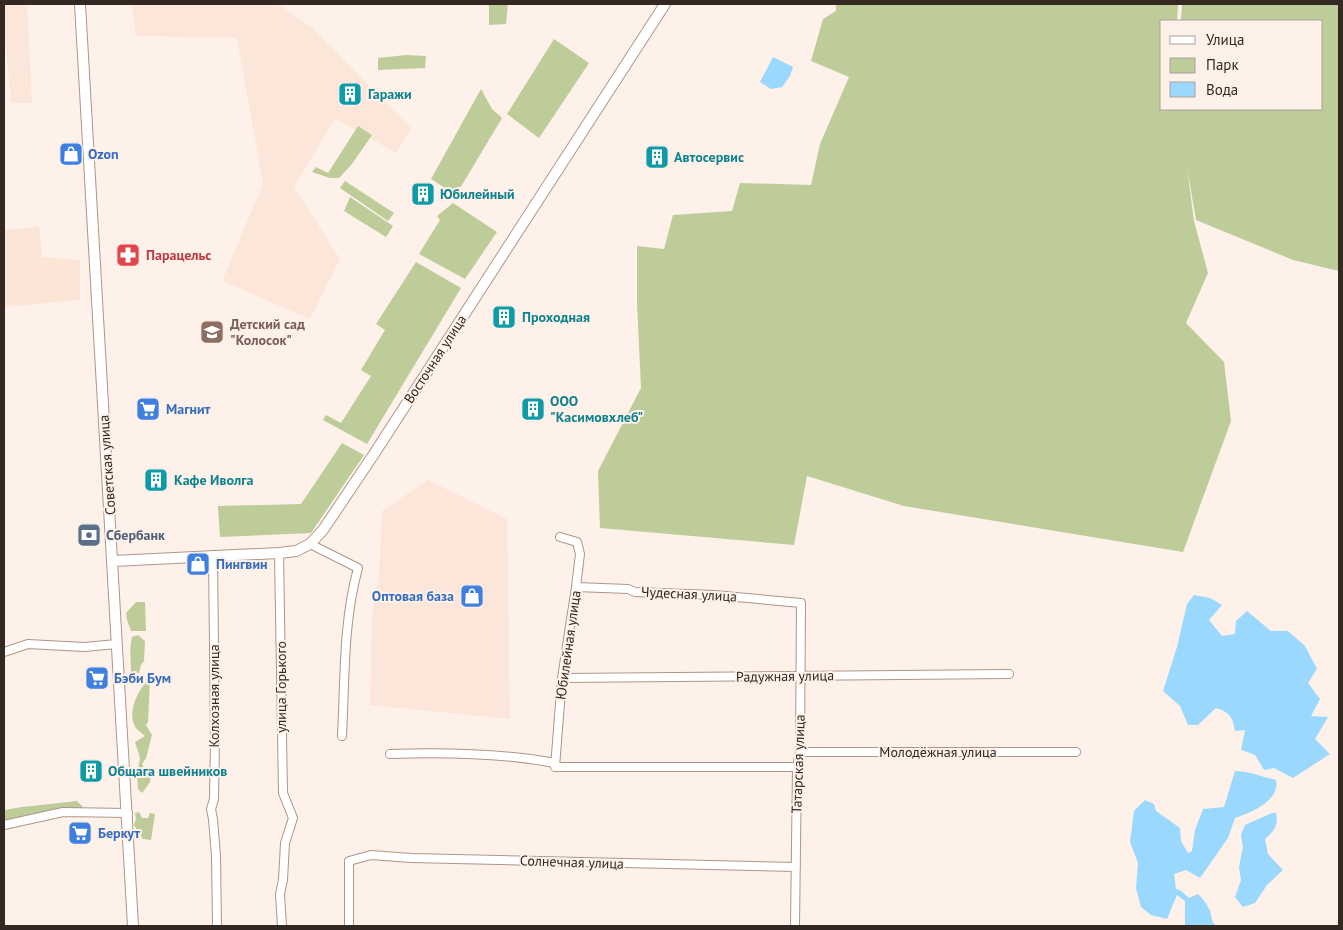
<svg xmlns="http://www.w3.org/2000/svg" width="1343" height="930" font-family="'PT Sans',sans-serif">
<style>
.commercial{fill:#fbe5d7}
.built{fill:#fbe6d9}
.green{fill:#bdcc98}
.water{fill:#9bd8fe}
.lines{fill:none;stroke-linecap:round;stroke-linejoin:round}
.minor-casing{stroke:#b09585;stroke-width:10}
.secondary-casing{stroke:#b09585;stroke-width:12}
.minor{stroke:#fff;stroke-width:8}
.secondary{stroke:#fff;stroke-width:10}
.labels{text-anchor:middle;dominant-baseline:central;stroke-width:4;stroke-linejoin:round;paint-order:stroke}
.culture-label{font-size:14px;font-weight:bold;fill:#0d838f;stroke:#fdf1ea;text-anchor:start}
.shop-label{font-size:14px;font-weight:bold;fill:#366cbe;stroke:#fdf1ea;text-anchor:start}
.health-label{font-size:14px;font-weight:bold;fill:#be3a42;stroke:#fdf1ea;text-anchor:start}
.education-label{font-size:14px;font-weight:bold;fill:#785e54;stroke:#fdf1ea;text-anchor:start}
.street-label{font-size:14px;fill:#332922;stroke:#fdf1ea}
.service-label{font-size:14px;font-weight:bold;fill:#4e5e75;stroke:#fdf1ea;text-anchor:start}
</style>
<rect width="100%" height="100%" fill="#fdf1ea"/>
<path class="commercial" d="M39,227l3,30 38,3v40l-76,7v-77z"/>
<path class="built" d="M4,4h23l5,99h-21l-5,-56h-2z
M132,4h146l34,24 99,100 -15,25 -61,-35 -41,69 46,72 -30,60 -88,-38 41,-97 -26,-146 -101,-2z
M428,480l79,39 3,200 -140,-14 2,-85 7,-44 3,-65z"/>
<path class="green" d="M489,4h19l-2,20 -17,1z
M836,4h342l-1,17h-15v88h160v-88h-141l1,-17h157v267l-46,-11 -97,-40 -9,-53 7,54 14,52 -22,50 38,39 7,59 -48,131 -279,-46 -97,-30 -13,69 -194,-17 -2,-57 43,-83 -4,-85v-57l27,3 9,-34 59,-4 8,-28 71,2 9,-41 29,-67 -38,-16 12,-42 13,-8z
M554,39l35,24 -50,75 -32,-24z
M406,55l20,1 -1,12 -47,2v-12z
M481,89l11,20 10,9 -46,77 -25,-16z
M358,126l14,9 -20,29 -13,14h-9l-18,-6 4,-5 12,6z
M345,181l49,32 -6,8 -48,-33z
M350,197l43,29 -7,11 -42,-26z
M453,203l44,29 -32,47 -46,-25 21,-34 -3,-4z
M416,262l45,26 -94,156 -44,-24 3,-5 15,8 30,-47 -10,-6 24,-40 -9,-6z
M342,443l22,12 -53,78 -91,4 -2,-31 83,-2z
M136,602h9l1,29h-15l-4,-11 -1,-7z
M138,635l7,6 -1,20 -3,4 -2,8h-8c0,-12 -2,-24 1,-36z
M150,679l-2,43 -2,3 6,10 -6,23 -4,6 4,10h5l-1,8 -8,11 -4,-4 -1,-13 3,-18 -5,-16 10,-6c-3,-3 -7,-5 -9,-8 -10,-14 2,-40 14,-49z
M77,801l6,6 -23,9 -56,5v-11l18,-3z
M139,812l3,6h6l2,-5 5,1 -4,26 -8,-1 -9,-14 2,-6 -1,-6z"/>
<path class="water" d="M773,57l20,10 -3,9 -8,11 -11,2 -11,-7z
M1194,595l16,3 12,7 -13,15 13,16 13,-2 1,-13 11,-10 24,20h17l17,15 12,23 -9,14 12,16 -9,17 17,1 -13,22 15,15 -37,24 -19,-10 -10,2 -9,-15 -14,-5 4,-20 -10,1c-2,-13 -5,-19 -19,-23l-18,17h-10l-8,-19 -17,-15 14,-44 10,-43z
M1235,771c14,0 27,6 41,9 4,21 -24,32 -41,38l-7,20 -28,40 -14,-8 -12,4 2,15 4,1 9,8 9,-4c4,4 10,11 12,17 2,6 1,10 6,15h-31v-25l-8,-6 -10,24 -16,-4 -10,-8 -5,-19 2,-25 -8,-21 4,-31 11,-11 9,4 2,7 24,17 1,13 7,12 4,-2 3,-21 8,-21 21,-2z
M1272,813h4c3,12 -2,18 -11,26l3,15 15,16 -16,15 -12,18 -12,4 -8,-10 6,-17 -2,-13 4,-20 -2,-12 4,-10z"/>
<g class="lines">
<g class="minor-casing">
<path id="minor" d="M560,537l17,5 3,12 -4,33 -14,91 -7,89h242
M310,544l48,24c-15,54 -13,112 -16,168
M279,553l4,240 10,25 -8,25 -2,37 -3,14 2,32
M213,555l2,186 -1,58 -3,10 2,10 3,37 1,70
M576,587l52,2 7,3 79,3 87,8 -1,149 -3,15 -2,159
M4,652l24,-8 56,3 33,-3
M562,678l447,-4
M800,752h276
M390,754c55,-2 111,-1 165,9
M4,825l59,-13 65,1
M349,926v-65l22,-6 40,3 385,9"/>
</g>
<g class="secondary-casing">
<path id="secondary" d="M80,4l53,922
M113,561l166,-8 17,-2 14,-7 13,-14 51,-76 291,-450"/>
</g>
<use href="#minor" class="minor"/>
<use href="#secondary" class="secondary"/>
</g>
<defs>
<g id="building-square" transform="scale(1.25)"><rect x="-9" y="-9" width="18" height="18" rx="4" fill="#0f9aa8" stroke="#fdf1ea"/><path d="M-4-6H4V6H1V3H-1V6H-4ZM-2.5-4.3h1.7v1.8h-1.7ZM.8-4.3h1.7v1.8H.8ZM-2.5-1h1.7V.8h-1.7ZM.8-1h1.7V.8H.8Z" fill="#fff"/></g>
<g id="shop-square" transform="scale(1.25)"><rect x="-9" y="-9" width="18" height="18" rx="4" fill="#3f7fe0" stroke="#fdf1ea"/><path d="M-5-2.5h2.3a2.7 3.5 0 0 1 5.4 0H5L5.5 6h-11ZM-1.5-2.5h3a1.5 2.3 0 0 0-3 0Z" fill="#fff"/></g>
<g id="pharmacy-square" transform="scale(1.25)"><rect x="-9" y="-9" width="18" height="18" rx="4" fill="#e0444e" stroke="#fdf1ea"/><path d="M-2-6h4v4h4v4h-4v4h-4v-4h-4v-4h4Z" fill="#fff"/></g>
<g id="school-square" transform="scale(1.25)"><rect x="-9" y="-9" width="18" height="18" rx="4" fill="#8d6e63" stroke="#fdf1ea"/><path d="M0-5L7-2L0 1L-7-2ZM-4 1L0 2.5L4 1V4Q0 6-4 4Z" fill="#fff"/></g>
<g id="supermarket-square" transform="scale(1.25)"><rect x="-9" y="-9" width="18" height="18" rx="4" fill="#3f7fe0" stroke="#fdf1ea"/><path d="M-6-5.5h2.5l.6 2H6L4.5 2H-2.5L-4.4-4H-6ZM-1.5 3.2a1.3 1.3 0 1 0 .1 0ZM3 3.2a1.3 1.3 0 1 0 .1 0Z" fill="#fff"/></g>
<g id="bank-square" transform="scale(1.25)"><rect x="-9" y="-9" width="18" height="18" rx="4" fill="#5c6f8a" stroke="#fdf1ea"/><path d="M-6-4H6V4H-6ZM0-2.3a2.3 2.3 0 1 0 0 4.6a2.3 2.3 0 1 0 0-4.6Z" fill="#fff"/></g>
</defs>
<g fill-rule="evenodd">
<use href="#building-square" x="350" y="94"/>
<use href="#shop-square" x="71" y="154"/>
<use href="#building-square" x="657" y="157"/>
<use href="#building-square" x="423" y="194"/>
<use href="#pharmacy-square" x="128" y="255"/>
<use href="#building-square" x="504" y="317"/>
<use href="#school-square" x="212" y="332"/>
<use href="#supermarket-square" x="148" y="409"/>
<use href="#building-square" x="533" y="409"/>
<use href="#building-square" x="156" y="480"/>
<use href="#bank-square" x="89" y="535"/>
<use href="#shop-square" x="198" y="564"/>
<use href="#shop-square" x="472" y="596"/>
<use href="#supermarket-square" x="97" y="678"/>
<use href="#building-square" x="91" y="771"/>
<use href="#supermarket-square" x="80" y="833"/>
</g>
<g class="labels">
<g class="culture-label">
<text x="368" y="94">Гаражи</text>
<text x="674" y="157">Автосервис</text>
<text x="440" y="194">Юбилейный</text>
<text x="522" y="317">Проходная</text>
<text x="550" y="401">ООО<tspan x="550" dy="16">"Касимовхлеб"</tspan></text>
<text x="174" y="480">Кафе Иволга</text>
<text x="108" y="771">Общага швейников</text>
</g>
<g class="shop-label">
<text x="88" y="154">Ozon</text>
<text x="166" y="409">Магнит</text>
<text x="216" y="564">Пингвин</text>
<text x="454" y="596" text-anchor="end">Оптовая база</text>
<text x="114" y="678">Бэби Бум</text>
<text x="98" y="833">Беркут</text>
</g>
<g class="health-label">
<text x="146" y="255">Парацельс</text>
</g>
<g class="education-label">
<text x="230" y="324">Детский сад<tspan x="230" dy="16">"Колосок"</tspan></text>
</g>
<g class="street-label">
<text transform="translate(435 359) rotate(-57)">Восточная улица</text>
<text transform="translate(107 465) rotate(-94)">Советская улица</text>
<text transform="translate(689 594) rotate(3)">Чудесная улица</text>
<text transform="translate(568 645) rotate(-82)">Юбилейная улица</text>
<text transform="translate(785 676) rotate(-1)">Радужная улица</text>
<text transform="translate(281 687) rotate(-90)">улица Горького</text>
<text transform="translate(214 696) rotate(-90)">Колхозная улица</text>
<text x="938" y="752">Молодёжная улица</text>
<text transform="translate(798 764) rotate(-88)">Татарская улица</text>
<text transform="translate(572 862) rotate(2)">Солнечная улица</text>
</g>
<g class="service-label">
<text x="106" y="535">Сбербанк</text>
</g>
</g>
<rect width="1343" height="930" fill="none" stroke="#332922" stroke-width="10"/>
<rect x="1160" y="20" width="162" height="90" fill="#fdf1ea" stroke="#aca19a"/>
<rect x="1170" y="36" width="25" height="8" fill="#ffffff" stroke="#aca19a"/>
<text x="1206" y="45" font-size="15" fill="#332922">Улица</text>
<rect x="1170" y="58" width="25" height="15" fill="#bdcc98" stroke="#aca19a"/>
<text x="1206" y="70" font-size="15" fill="#332922">Парк</text>
<rect x="1170" y="82" width="25" height="15" fill="#9bd8fe" stroke="#aca19a"/>
<text x="1206" y="95" font-size="15" fill="#332922">Вода</text>
</svg>
